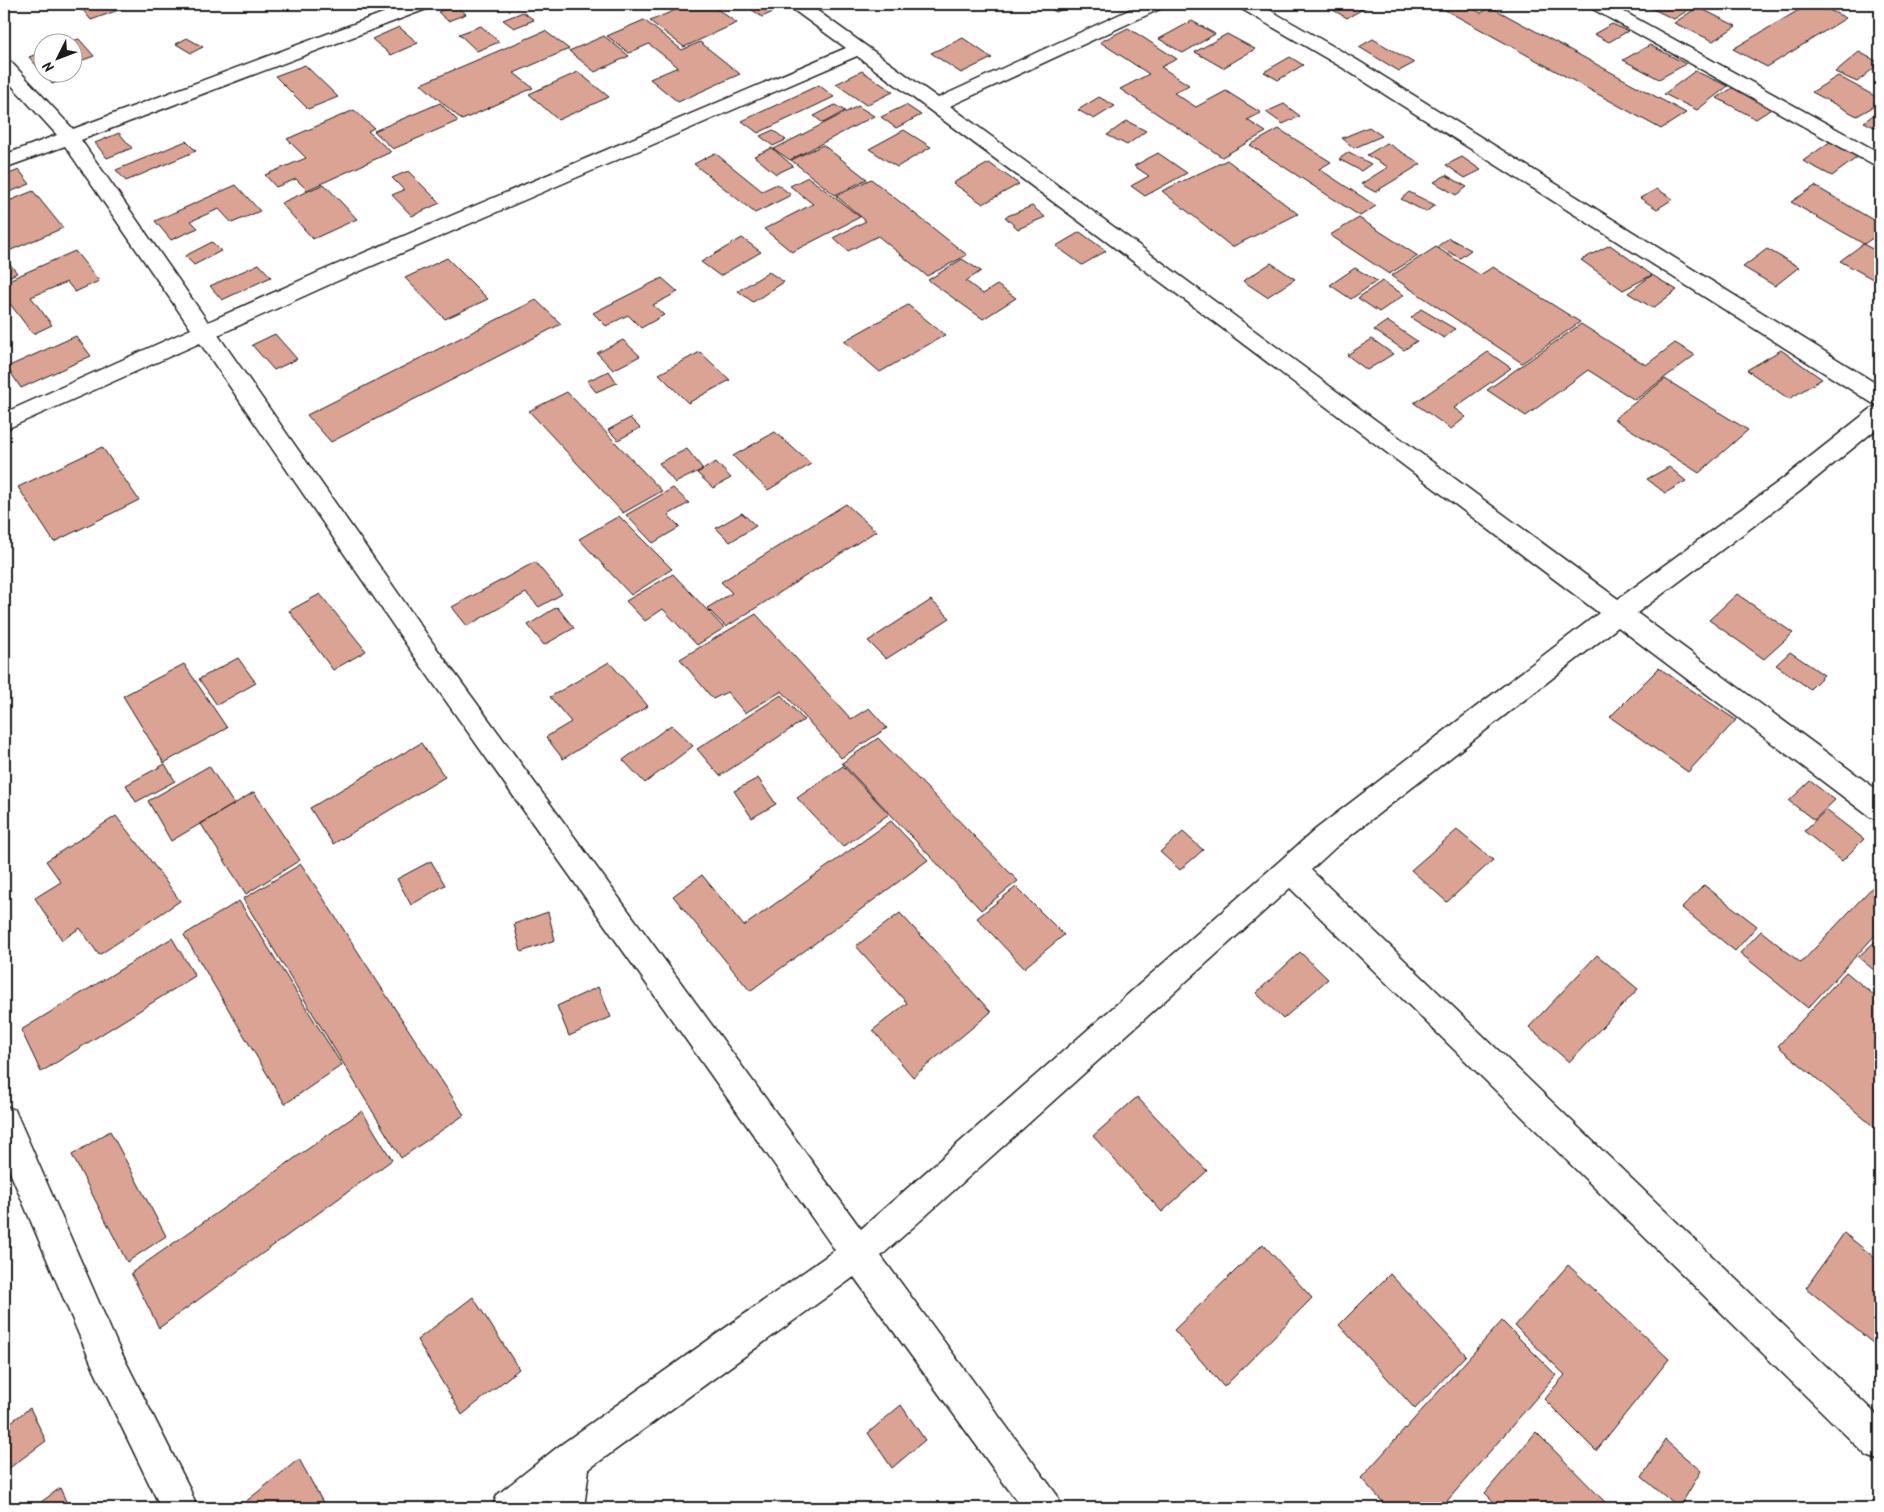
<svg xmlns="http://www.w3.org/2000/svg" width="1884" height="1512" font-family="Kalam,sans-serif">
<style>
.building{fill:#dba394;stroke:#1c1c1c}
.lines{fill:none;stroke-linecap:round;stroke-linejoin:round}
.minor-casing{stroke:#1c1c1c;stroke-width:3}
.minor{fill:#fff;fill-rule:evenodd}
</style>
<rect width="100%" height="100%" fill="#fff"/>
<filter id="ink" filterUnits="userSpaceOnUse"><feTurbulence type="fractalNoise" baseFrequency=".02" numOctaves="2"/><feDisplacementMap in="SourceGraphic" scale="10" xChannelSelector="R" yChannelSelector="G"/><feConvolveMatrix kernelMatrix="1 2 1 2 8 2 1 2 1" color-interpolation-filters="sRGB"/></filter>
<g filter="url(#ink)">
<path class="building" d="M84,4h51l-44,16 -12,-15z
M689,4h21l27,19 -53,24 -34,-26z
M744,4h34l6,3 -22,10z
M1043,4h31l-18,8z
M1326,4h46l-25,14 -23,-13z
M1442,4h23l16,9 10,-6 195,106 -25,16 -223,-123z
M1642,4h56l-24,15z
M1809,4h8l29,14 -79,49 -34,-18z
M456,5l10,9 -18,7 -10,-9z
M1698,7l38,19 -23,15 -39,-18z
M523,12l11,8 -20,8 -11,-8z
M644,20l38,30 18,-8 40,32 -62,28 -28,-23 28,-12 -29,-23 -20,9 -22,-17z
M1192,21l23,13 -32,19 -24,-14z
M1612,24l16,7 -19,11 -15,-8z
M481,26l18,16 -22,9 -18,-17z
M399,27l19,16 -27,12 -19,-16z
M1128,28l49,31 -16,8 28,18 -15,8 22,14 30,-16 35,22 -14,7 19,12 -44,25 -102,-68 29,-15 -49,-32z
M545,31l24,18 -55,24 19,15 -71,32 -41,-36z
M1227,34l28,15 -32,19 -28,-16z
M604,36l25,20 -34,16 -26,-21z
M187,38l16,9 -12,6 -15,-9z
M963,38l29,20 -31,15 -30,-20z
M79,39l15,17 -22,8v-22h-3z
M1373,39l41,24 -15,8 -40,-24z
M1650,45l36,19 -27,15 -36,-19z
M42,52v20h30l3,3 -23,9 -23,-27z
M1859,52l21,11 -23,19 -22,-10z
M1290,57l13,8 -25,15 -14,-8z
M305,65l33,32 -30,12 -33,-33z
M862,71l31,21 -27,13 -30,-21z
M1695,71l33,15 -31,24 -33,-16z
M578,72l31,25 -51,23 -29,-26z
M1838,76l42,23v4l-23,13 -45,-24z
M819,85l15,12 -76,36 -16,-12z
M1734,87l39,21 -17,11 -39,-21z
M1099,97l16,9 -21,13 -16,-9z
M440,103l18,18 -65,28 -19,-18z
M1284,104l16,12 -17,8 -17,-12z
M835,105l10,6 -22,12 -9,-7z
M906,105l15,10 -25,13 -15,-11z
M858,106l16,10 -84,44 -16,-11z
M354,110l20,18 -6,3 23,21 -84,38 -11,-11 -20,8 -11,-12 41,-17 -19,-19z
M1877,112l3,2v16l-16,-8z
M1127,121l19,10 -19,14 -20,-10z
M1369,127l13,9 -28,12 -12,-10z
M1279,129l52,33 -12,7 57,37 -16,10 -110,-71z
M773,130l13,10 -13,6 -13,-10z
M904,130l27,17 -34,20 -28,-18z
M119,133l13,15 -25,10 -12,-15z
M186,141l10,10 -70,30 -10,-11z
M1831,141l28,15 -27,20 -29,-15z
M1387,143l34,21 -46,28 -14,-8 27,-17 -21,-12z
M823,145l44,34 -32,16 -44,-35z
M772,148l21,18 -17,8 -22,-18z
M1349,152l22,12 -10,7 -22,-12z
M715,153l47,38 15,-7 14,11 -36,18 -61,-49z
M1158,153l29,20 -42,23 -14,-10 18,-10 -15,-10z
M1462,157l19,13 -16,8 -19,-13z
M1227,160l71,54 -66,33 -70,-56z
M989,163l30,21 -36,20 -30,-21z
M19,170l11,14 -26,10v-18z
M408,171l32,32 -28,13 -20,-21 12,-5 -12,-12z
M1446,175l21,12 -11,8 -22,-13z
M808,177l52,40 -68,35 -28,-23 49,-25 -23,-18z
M871,179l96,76 -40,21 -49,-40 -30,15 -15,-13 33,-17 -30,-25z
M324,184l33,35 -44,20 -32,-36z
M236,185l24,26 -28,12 -13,-14 -28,12 7,7 -27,12 -16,-19z
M1815,186l65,38v9l-16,11 -73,-42z
M1657,189l16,10 -16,10 -17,-11z
M33,191l30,37 -59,25v-50z
M1409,192l26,13 -9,7 -25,-13z
M1032,206l13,11 -27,12 -13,-12z
M1359,218l59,38 -29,18 -59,-39z
M1080,232l26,19 -24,14 -26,-19z
M742,238l19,14 -41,24 -19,-14z
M1449,238l22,12 -11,8 -22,-12z
M212,242l9,9 -27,14 -9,-9z
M1863,244l17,9v30l-40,-22z
M1610,245l42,30 -29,15 -42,-30z
M1436,247l44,28 13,-8 87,55 -58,41 -131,-87z
M1767,249l32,18 -24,19 -32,-19z
M75,251l24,30 -24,11 -8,-10 -36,15 21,28 -19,9 -29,-38v-14z
M447,258l41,41 -43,20 -40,-41z
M962,259l19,12 -15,10 17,13 14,-9 19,13 -33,21 -55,-39z
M9,263l8,10 -13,6v-14z
M1271,263l24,16 -28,18 -24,-16z
M259,264l12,13 -49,23 -12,-14z
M1355,268l22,13 -26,18 -21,-14z
M769,272l15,10 -31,20 -15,-11z
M1652,275l25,15 -24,18 -25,-15z
M662,278l16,14 -25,13 11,10 -23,13 -13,-13 -22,11 -13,-13z
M1382,281l22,14 -25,17 -21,-14z
M536,300l25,24 -230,118 -24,-27z
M908,305l37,30 -65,37 -36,-31z
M1421,309l34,20 -11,9 -33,-20z
M1387,321l30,20 -13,9 -30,-20z
M1581,324l65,41 29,-22 20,12 -60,45 -47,-30 -62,46 -39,-26z
M275,334l22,25 -23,11 -22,-25z
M76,336l15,20 -70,32 -14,-21z
M1372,339l21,15 -26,16 -20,-15z
M623,340l17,16 -27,14 -16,-17z
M1781,350l41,29 -33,20 -42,-29z
M700,352l30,28 -42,23 -29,-29z
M1488,352l23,16 -57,40 12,9 -15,12 -37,-26z
M609,371l8,12 -21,9 -9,-11z
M1665,379l83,51 -49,43 -85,-54z
M567,392l95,99 -39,22 -94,-102z
M630,418l10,10 -22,12 -10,-10z
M775,432l36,32 -43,26 -35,-34z
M102,447l37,53 -85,42 -36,-55z
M687,449l16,20 -28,14 -16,-20z
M716,462l15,16 -18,10 -16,-15z
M1669,467l17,14 -21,12 -18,-14z
M673,488l16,15 -21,12 12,12 -27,16 -27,-28z
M846,504l30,27 -150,96 -19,-19 25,-15 -11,-11z
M742,513l14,13 -26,16 -14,-14z
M619,516l53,53 -41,26 -52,-56z
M535,562l27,32 -23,13 -13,-14 -59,33 -15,-19z
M673,574l51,54 -27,17 -34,-36 -18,12 -19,-20z
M320,594l46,57 -33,19 -44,-59z
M1737,594l56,39 -29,26 -55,-39z
M931,600l19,18 -64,41 -18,-18z
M557,607l17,21 -30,17 -16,-20z
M756,614l95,105 18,-11 18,20 -46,30 -59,-67 -37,22 -18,-21 -14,7 -33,-40z
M1790,652l34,23 -14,14 -34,-24z
M238,658l18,25 -39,22 -18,-26z
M609,662l39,44 -85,53 -17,-22 25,-15 -21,-25z
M184,664l43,64 -63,35 -41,-67z
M1659,668l77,52 -48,52 -78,-55z
M781,695l23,25 -84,56 -23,-27z
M671,725l22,21 -48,37 -22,-23z
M878,738l140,143 -37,29 -139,-147z
M421,743l24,34 -112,67 -23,-36z
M165,764l10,17 -39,21 -10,-17z
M209,766l25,38 -63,37 -23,-40z
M843,766l46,48 -46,33 -46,-49z
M758,778l18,26 -24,14 -18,-27z
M1810,781l25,19 -21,20 -25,-19z
M254,792l46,68 -54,34 -45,-70z
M1826,810l38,29 -22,22 -38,-30z
M116,816l20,26h1l43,59 -81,54 -19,-27 -18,12 -27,-42 26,-16 -15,-21z
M891,821l37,39 -178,131 -77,-95 29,-21 42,51z
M1457,830l36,30 -46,42 -36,-32z
M1183,832l20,18 -23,20 -20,-18z
M431,861l14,24 -34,20 -14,-26z
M301,864l163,251 -63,43 -158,-259z
M1880,879v51l-72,78 -68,-55 21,-22 40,32z
M1704,885l53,41 -22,25 -53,-43z
M1016,887l48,48 -40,33 -47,-50z
M239,901l103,164 -57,39 -101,-169z
M548,912l7,28 -34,12 -7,-28z
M900,913l91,99 -78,65 -40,-47 34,-27 -51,-57z
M1880,937v38l-22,-18z
M172,938l23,38 -154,96 -20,-42z
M1300,952l28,27 -45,40 -27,-26z
M1597,955l41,34 -69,73 -40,-35z
M1846,972l34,28v132l-102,-86z
M598,987l13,30 -42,19 -12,-30z
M1137,1097l70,74 -45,41 -69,-76z
M362,1111l30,49 -233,168 -28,-55z
M110,1131l56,105 -39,26 -55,-107z
M1844,1233l36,29v87l-74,-61z
M1263,1244l49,54 -88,89 -50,-57z
M1568,1265l101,94 -73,92 -52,-52 21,-24 -50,-49z
M1390,1274l76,81 -51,54 -76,-84z
M473,1297l46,72 -57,46 -45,-75z
M1502,1321l54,54 -115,133h-53l-27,-30z
M901,1405l24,35 -33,28 -24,-35z
M30,1408l16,33 -38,28 -4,-10v-32z
M1536,1432l75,76h-111l-15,-15z
M1665,1440l36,31 -22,37 -37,-31z
M299,1459l27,49h-87v-1z
M60,1488l9,20h-36z"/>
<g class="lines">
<g class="minor-casing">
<path id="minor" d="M407,4h25l-3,4 -348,132 127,182 111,-50 527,-224 -55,-40 -3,-4h20l130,94 204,-94h23l-3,4 -212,98 668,493 163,-119 91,-72 8,-2v20l-81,66 -162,121 243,179v28l-10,-3 -252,-190 -282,220 -25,23 569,548v43l-13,-5 -577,-568 -409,368 176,239 5,13h-40l-168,-231 -265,192 -5,39h-36v-7l-9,7h-47l5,-13 62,-49 276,-196 -416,-587 -219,-320 -196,87v-17l187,-84 -126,-183 -61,22v-13l53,-20 -53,-58v-17l7,2 62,67zM857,56l340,253 402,304 -283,216 -455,400 -424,-580 -219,-314 117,-53z
M1237,4h22l98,56 523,326v19l-8,-2 -529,-335 -103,-60z
M1588,4h22l270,149v14l-7,-2 -282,-157z
M4,1105l11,5 103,236 71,141 8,21h-36l-67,-138 -90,-212z"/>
</g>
<use href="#minor" class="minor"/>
</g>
</g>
<rect width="1884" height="1512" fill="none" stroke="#fff" stroke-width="20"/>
<rect x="10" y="10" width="1864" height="1492" fill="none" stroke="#1c1c1c" stroke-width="2" filter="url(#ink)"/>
<g transform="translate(58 58) rotate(228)"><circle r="24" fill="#ffffff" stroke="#a4a4a4"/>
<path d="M0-4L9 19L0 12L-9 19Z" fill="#1c1c1c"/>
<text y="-8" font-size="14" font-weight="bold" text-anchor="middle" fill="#1c1c1c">N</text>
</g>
</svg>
